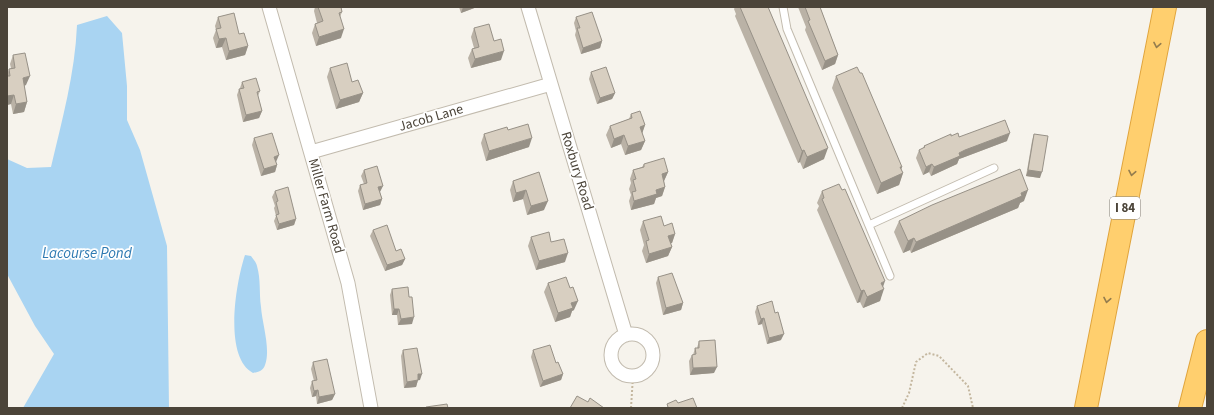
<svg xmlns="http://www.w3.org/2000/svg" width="1214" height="415" font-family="'Source Sans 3',sans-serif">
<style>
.water{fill:#a9d4f2}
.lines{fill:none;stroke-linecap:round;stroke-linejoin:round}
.lane-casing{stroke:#c2bbae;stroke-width:9}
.street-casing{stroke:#c2bbae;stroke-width:15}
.highway-casing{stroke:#e0a43c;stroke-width:24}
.path{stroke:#c4b79f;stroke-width:2;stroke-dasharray:2 2;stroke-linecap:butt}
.lane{stroke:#fff;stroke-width:7}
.street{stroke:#fff;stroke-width:13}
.highway{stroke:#ffcf6e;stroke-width:22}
.wall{fill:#bab2a6}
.shaded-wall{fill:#979187}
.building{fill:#d8cfc1;stroke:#979187}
.oneway{stroke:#937c4e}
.labels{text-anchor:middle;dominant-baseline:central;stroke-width:3.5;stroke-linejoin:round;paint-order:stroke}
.shield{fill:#fff;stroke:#817c74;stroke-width:1}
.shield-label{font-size:13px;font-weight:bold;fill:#4b4439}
.street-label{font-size:14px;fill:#4b4439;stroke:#fff}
.water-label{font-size:15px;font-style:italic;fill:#2e7ab2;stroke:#fff}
</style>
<rect width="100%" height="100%" fill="#f6f3ec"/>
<path class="water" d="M107,16l15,17 5,53v34l13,30 27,96 2,162h-146l31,-54 -19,-28 -28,-52v-115l20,9 24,-1c11,-47 24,-93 26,-142z
M245,255l6,1c2,3 5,6 6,10 4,14 2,27 4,41 1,16 10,42 4,58 -2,6 -7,7 -12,8 -30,-16 -17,-91 -8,-118z"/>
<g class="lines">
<g class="lane-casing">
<path id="lane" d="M783,7l4,22 103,247
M869,225l125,-57"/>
</g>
<g class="street-casing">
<path id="street" d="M269,7l79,276 23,125
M528,7l98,328
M311,152l240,-68
M611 355a21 21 0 1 1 42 0a21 21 0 1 1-42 0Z"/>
</g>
<g class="highway-casing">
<path id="highway" d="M1086,408l79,-401
M1190,408l17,-67"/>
</g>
<path class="path" d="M631,408l2,-32
M902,408l7,-15 7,-31 12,-9 11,3 29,30 5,22"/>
<use href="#lane" class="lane"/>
<use href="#street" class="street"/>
<use href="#highway" class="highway"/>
</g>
<path class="wall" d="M315,7h26l1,5 -2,5 1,21 -25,8 -4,-13 3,-9 2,-1 -3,-12z
M459,7h18l-16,6z
M735,7h33l56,152 -21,10 -3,-7 -2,1 -63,-147 1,-2 -2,-5z
M798,7h22l18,48 -3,9 -13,6 -17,-40 1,-3z
M218,17l21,17 9,12 -3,9 -19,5 -4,-13 -6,1 -3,-10 3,-8 -1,-4z
M576,17l26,24 -2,7 -19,6 -6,-19 1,-4 -2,-8z
M474,28l27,32 -30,8 -3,-10 4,-9 2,-1 -3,-11z
M13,55l13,30 -2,1 3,16 -3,10 -11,2 -2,-10 -4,1v-30l2,-6 2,-1 -1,-4z
M330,68l22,14 11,11 -4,9 -23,7 -9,-32z
M591,72l24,21 -3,6 -15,5 -8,-25z
M836,76l66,91 -1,2 2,4 -4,12 -22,9 -45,-106z
M242,82l18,9 -2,5 4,15 -3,7 -16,4 -6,-27 2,-6h1v-1z
M631,114l14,11 -3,8 3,8 -4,9 -16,5 -4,-11 -10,4 -5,-13 4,-9 19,-7z
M508,130l21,17 -43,14 -5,-18 3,-9z
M1034,134l6,44 -14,-2 6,-35z
M951,136l56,5 -45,17 -3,1 -2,5 -26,12 -2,-4 -6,3 -7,-17 3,-8 4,-2 1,-2z
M254,138l22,24 1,3 -2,7 -14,4 -9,-31z
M644,164l24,8 -4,9 1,6 -3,9 -6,2 -2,6 -23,6 -2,-9 2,-6 -2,-6 2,-6 -1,-4 3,-9 9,-3z
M364,170l16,22 2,7 -2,6 -17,5 -5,-19 2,-6 4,-1 -3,-8z
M539,172l5,38 -17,5 -4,-16 -10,3 -3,-12 3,-9z
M275,191l21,28 -2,6 -17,5 -3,-9 2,-5 -2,-8 1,-2 -3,-9z
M822,191l61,96 -3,14 -17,7 -3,-6 -3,1 -40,-93 2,-4 -2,-3z
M1024,201l-4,2 -2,5 -107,45 -1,-3 -7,3 -9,-21 5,-11z
M643,221l21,5 11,8 -3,9h-2l2,4 -4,9 -22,7 -4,-12 2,-6 -4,-15z
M373,230l32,29 -3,6 -17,6 -15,-35z
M531,237l20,5 14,20 -29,8 -8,-24z
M658,277l25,26 -2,7 -18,5 -7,-32z
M548,283l22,5 4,22 -2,1 -2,6 -15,5 -11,-30z
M392,289l20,35 -14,1 -1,-10h-5l-2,-20z
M757,306l24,34 -14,4 -5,-20 -4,1 -3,-13z
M699,341l15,32 -24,2 -1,-14 3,-6h1l2,-7h2z
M403,350l17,30h-2l-2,7 -12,1 -3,-32z
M533,350l23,13 7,11 -2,6 -21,7 -9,-30z
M313,362l22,32 -3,6 -15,4 -1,-8 -4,1 -2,-9 2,-7h2l-3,-12z"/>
<path class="shaded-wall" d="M463,7h14l-16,6z
M344,29l-3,9 -25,8 3,-9z
M226,38l-4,9 -6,1 3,-9z
M602,41l-2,7 -19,6 2,-6z
M248,46l-3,9 -19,5 3,-9z
M504,51l-3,9 -30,8 4,-9z
M838,55l-3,9 -13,6 3,-9z
M30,76l-4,9 -7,2 4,-9z
M363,93l-4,9 -23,7 4,-9z
M615,93l-3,6 -15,5 3,-6z
M14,95l-3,9 -4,1v-9z
M27,102l-3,10 -11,2 3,-10z
M262,111l-3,7 -16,4 3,-7z
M645,125l-3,9 -2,-7z
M1010,133l-3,8 -45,17 -3,1 -2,5 -26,12 3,-9 31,-17z
M624,135l-3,9 -10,4 3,-9z
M532,138l-3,9 -43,14 3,-10z
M645,141l-4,9 -16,5 3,-9z
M828,148l-4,11 -21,10 4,-12z
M804,150l-4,12 -2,1 4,-12z
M279,155l-3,7 -4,1 2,-6z
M932,164l-3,8 -6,3 3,-8z
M277,165l-2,7 -14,4 3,-7z
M900,167h2l-3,8 4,-2 -4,12 -22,9 4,-11z
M1028,170l14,2 -2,6 -14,-2z
M668,172l-4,9 -6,2 4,-9z
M383,186l-3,6 -4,2 2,-7z
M665,187l-3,9 -6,2 -2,6 -23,6 3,-9 22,-11z
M526,190l-3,9 -10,3 3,-9z
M1028,190l-4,11 -4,2 -2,5 -107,45 5,-11z
M382,199l-2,6 -17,5 2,-6z
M548,201l-4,9 -17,5 4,-9z
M296,219l-2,6 -17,5 2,-6z
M675,234l-3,9 -7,2 3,-9z
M914,238l-4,12 -7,3 5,-12z
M672,247l-4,9 -22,7 3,-9z
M568,253l-3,9 -29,8 3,-9z
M405,259l-3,6 -17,6 2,-6z
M885,281l-3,9 2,-1 -4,12 -17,7 4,-11 14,-14z
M864,290l-4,12 -3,1 4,-12z
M578,301l-4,9 -2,1 -2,6 -15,5 3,-9 13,-10z
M683,303l-2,7 -18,5 3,-7z
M394,309h5l-2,6h-5z
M414,317l-2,7 -14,1 3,-6z
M764,318l-2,6 -4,1 3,-6z
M784,334l-3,6 -14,4 2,-6z
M717,367l-3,6 -24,2 3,-7z
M418,374h4l-2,6 -5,1z
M563,374l-2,6 -21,7 3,-6z
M418,380l-2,7 -12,1 3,-6z
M318,390l-2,6 -4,1 2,-6z
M335,394l-3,6 -15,4 2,-7z"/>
<path class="building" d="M318,7h23l1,5 -3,1 5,16 -25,8 -4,-13 8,-3z
M740,7h28l60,141 -21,9 -3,-7 -2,1z
M805,7h15l18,48 -13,6 -17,-40 2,-1z
M592,12l10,29 -19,7 -6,-20h3l-4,-11z
M234,13l5,21 5,-1 4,13 -19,5 -3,-13 -7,1 -3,-10 5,-1 -3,-11z
M489,24l5,17 7,-2 3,12 -29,8 -3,-10 7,-2 -5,-19z
M25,53l5,23 -7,2 4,24 -11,2 -2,-9 -7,1v-20h3l-1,-7 6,-1 -2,-13z
M347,63l5,19 6,-2 5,13 -23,7 -10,-32z
M606,67l9,26 -15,5 -9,-26z
M857,67l3,6h2l40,94h-2l3,6 -22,10 -45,-107z
M256,78l4,13 -3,1 5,19 -16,4 -7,-26 5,-1 -2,-6z
M640,111l5,14 -5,2 5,14 -17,5 -4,-11 -10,4 -4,-13 22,-8 -1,-4z
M1005,120l5,13 -45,17 -6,3 1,3 -26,11 -2,-3 -6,3 -7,-17 6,-3 -1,-1 27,-12v2l7,-3 1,4z
M528,124l4,14 -43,13 -5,-17 23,-7 1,3z
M272,133l7,22 -5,2 3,8 -13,4 -10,-31z
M1034,134l14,2 -6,36 -14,-2z
M664,158l4,14 -6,2 3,13 -9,3 1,4 -23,7 -2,-9 4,-1 -3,-11 3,-1 -3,-9 11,-3v-3z
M377,166l6,20 -5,1 4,12 -17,5 -5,-19 7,-2 -3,-13z
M1020,169l8,21 -7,3 1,3 -106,46 -2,-4 -6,3 -9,-20 33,-16z
M539,172l9,29 -17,5 -5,-16 -10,3 -3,-12z
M839,184l3,6 3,-1 40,92 -4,2 3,6 -17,8 -3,-7 -3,1 -39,-92 2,-1 -2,-7z
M288,187l8,32 -17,5 -3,-9 3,-1 -3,-12 2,-1 -3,-10z
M661,216l3,10 8,-3 3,11 -7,2 4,11 -23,7 -3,-13 3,-1 -6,-19z
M387,225l9,26 5,-2 4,10 -18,6 -14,-35z
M549,232l2,10 13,-3 4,14 -29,8 -8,-24z
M672,273l11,30 -17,5 -8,-31z
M566,277l4,11 3,-1 5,14 -7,2 2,5 -15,5 -10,-30z
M408,287l1,10h3l2,20 -13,2 -2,-10h-5l-2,-20z
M772,301l3,12 3,-1 6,22 -15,4 -5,-20 -3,1 -4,-13z
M715,340l2,27 -24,1 -1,-13 4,-1 -1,-6h4v-7z
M550,345l6,18 2,-1 5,12 -20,7 -10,-31z
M417,348l5,26h-4v6l-11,2 -4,-32z
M327,359l8,35 -16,3 -1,-7 -4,1 -2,-10 5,-1 -4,-18z
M577,396l11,6 2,-4 14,10h-34z
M693,398l4,10h-32l3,-1 -1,-3 9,-4 2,3z
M447,404l1,4h-21l-1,-1z"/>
<defs><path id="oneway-chevron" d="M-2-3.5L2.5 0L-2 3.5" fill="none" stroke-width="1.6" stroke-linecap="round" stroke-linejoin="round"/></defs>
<g class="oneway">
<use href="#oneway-chevron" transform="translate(1157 45) rotate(101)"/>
<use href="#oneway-chevron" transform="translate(1132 173) rotate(101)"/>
<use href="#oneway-chevron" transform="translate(1107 300) rotate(101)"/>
</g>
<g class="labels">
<rect class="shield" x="1110" y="197" width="30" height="22" rx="3"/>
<g class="shield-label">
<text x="1125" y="208">I 84</text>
</g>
<g class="street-label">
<text transform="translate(431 118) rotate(-16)">Jacob Lane</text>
<text transform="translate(577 171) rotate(73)">Roxbury Road</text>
<text transform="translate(326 206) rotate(74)">Miller Farm Road</text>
</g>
<g class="water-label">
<text x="87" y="253">Lacourse Pond</text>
</g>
</g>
<rect width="1214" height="415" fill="none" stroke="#4b4439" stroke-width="16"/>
</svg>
